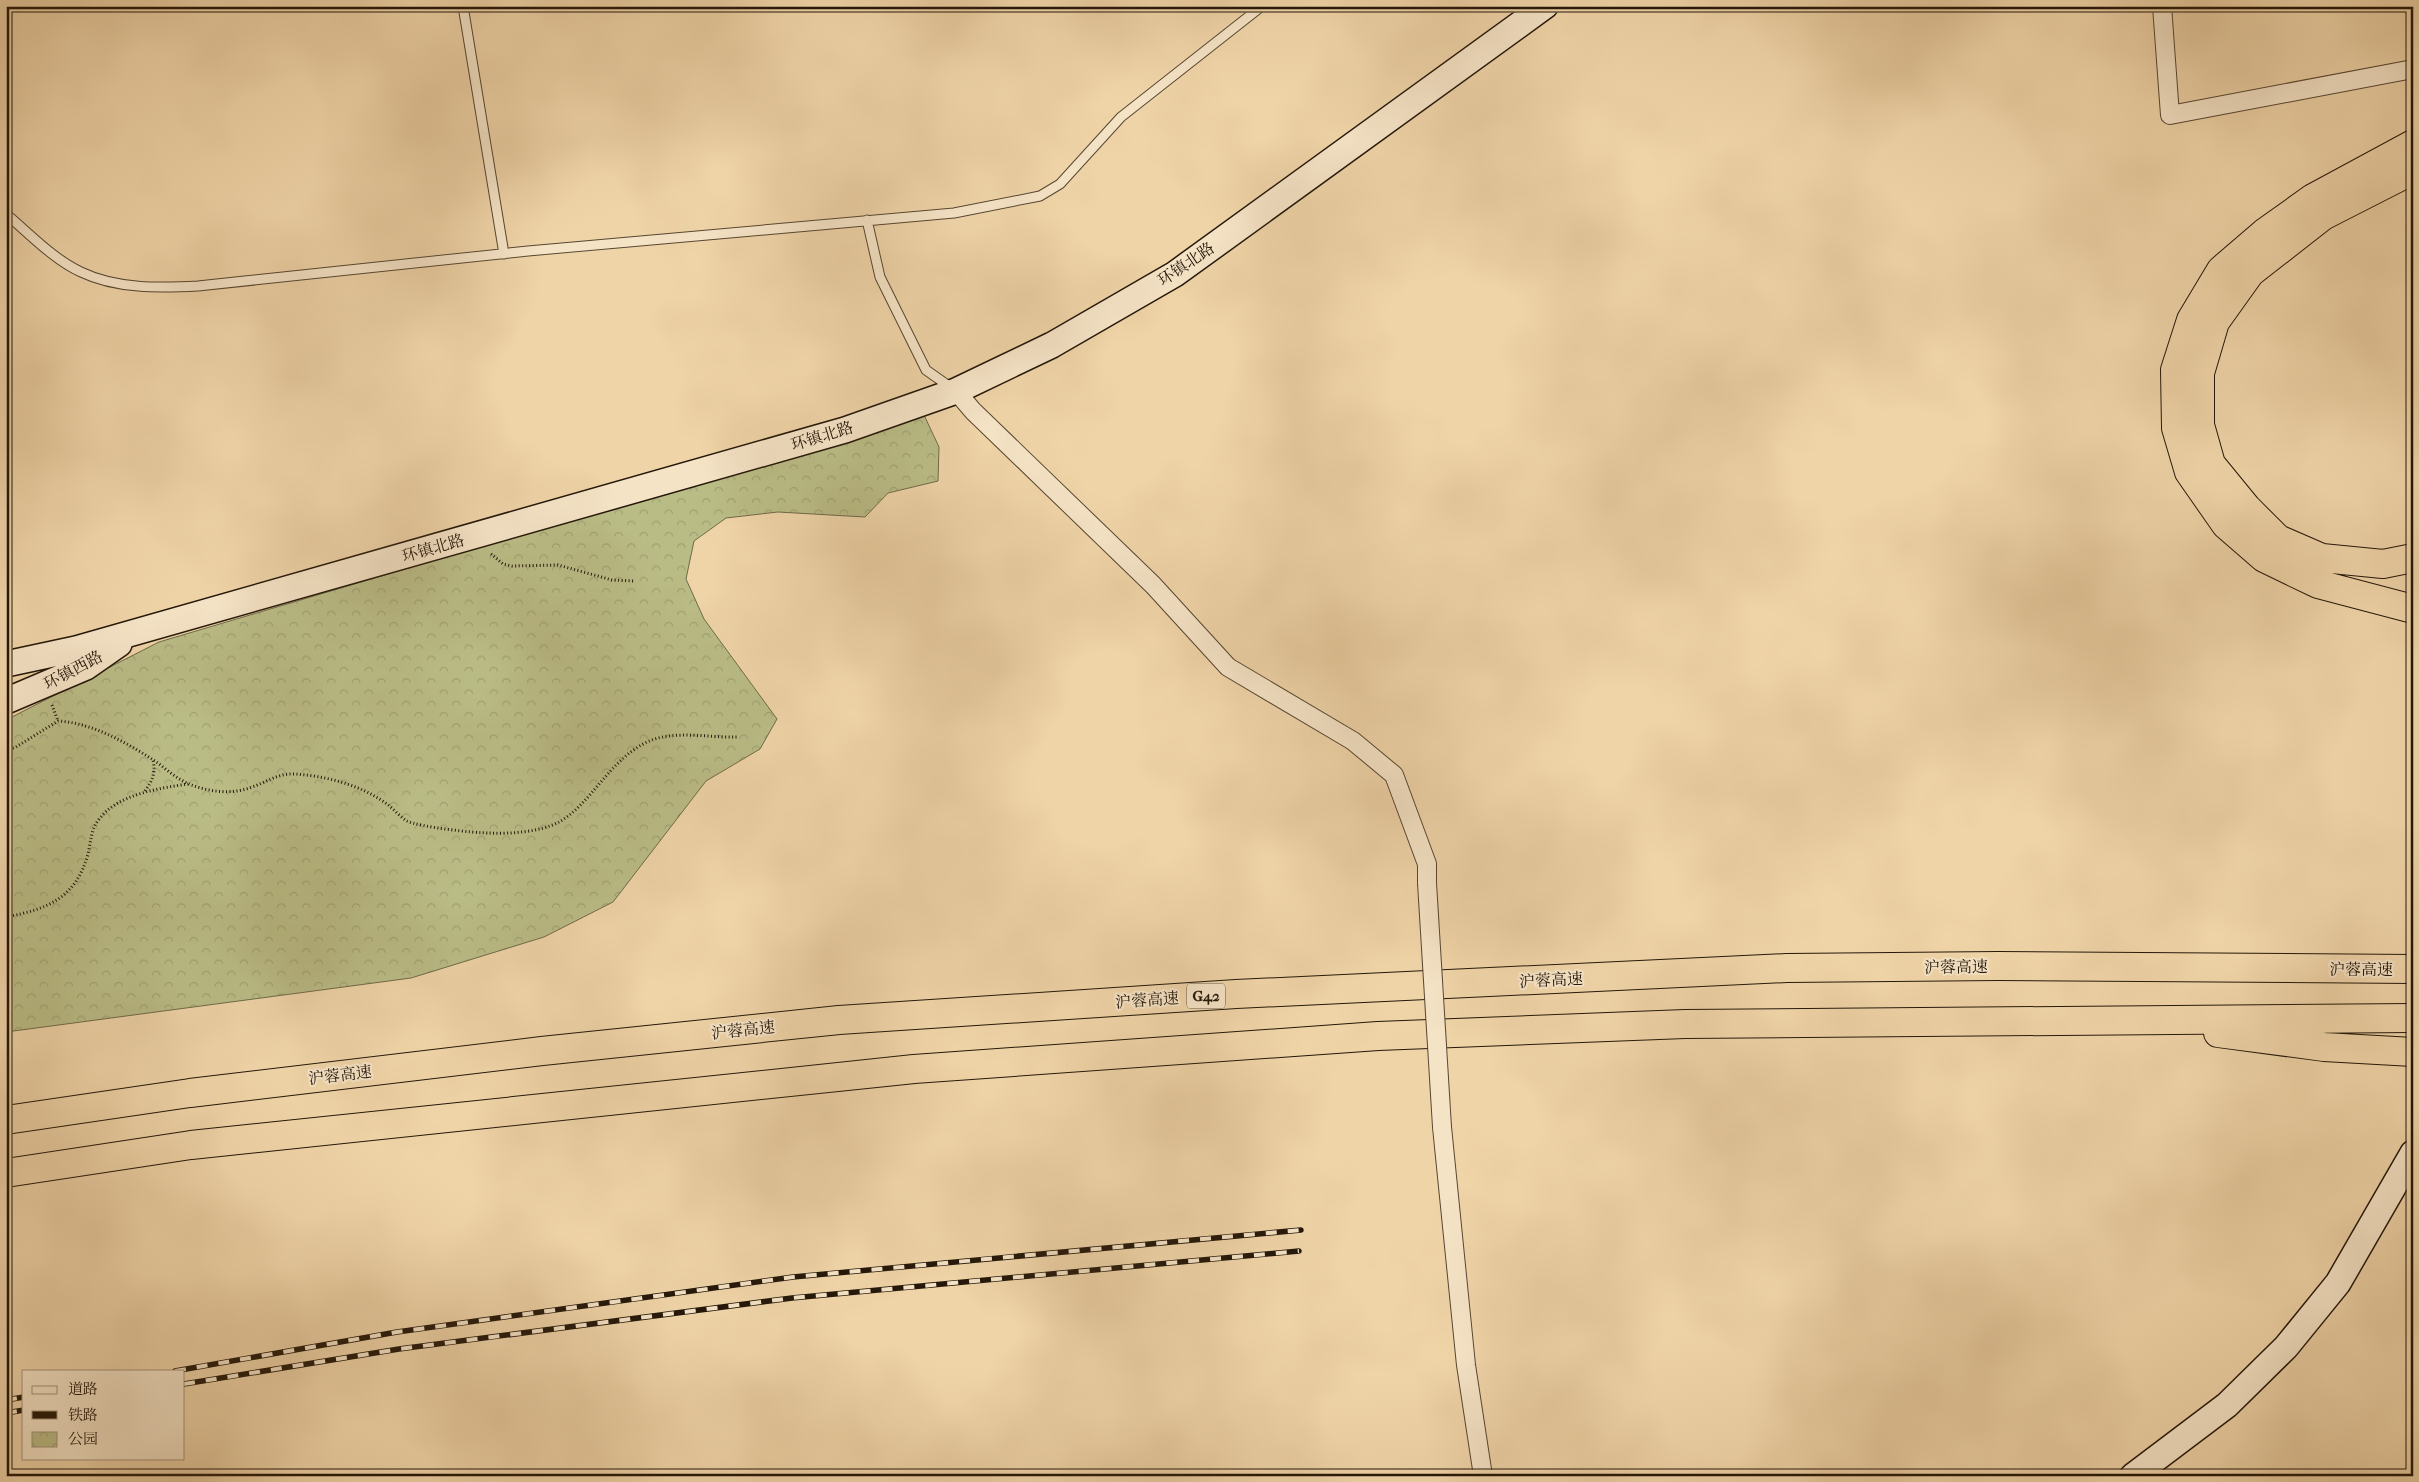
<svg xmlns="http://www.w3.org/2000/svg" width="2419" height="1482" font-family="'IM FELL French Canon','Noto Serif SC',serif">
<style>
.park{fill:url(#park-crowns);stroke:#6f6a48}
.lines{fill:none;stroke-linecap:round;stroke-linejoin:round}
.lane-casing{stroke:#574631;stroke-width:11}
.street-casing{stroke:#574631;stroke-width:20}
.secondary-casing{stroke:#241709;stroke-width:28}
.highway-casing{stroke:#241709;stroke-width:30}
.path{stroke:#241709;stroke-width:3;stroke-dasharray:1 2.5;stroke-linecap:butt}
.lane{stroke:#f5e3c6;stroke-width:9}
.street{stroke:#f5e3c6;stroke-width:18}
.secondary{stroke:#f5e3c6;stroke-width:25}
.highway{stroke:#efd4a8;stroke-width:28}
.rail-casing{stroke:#241709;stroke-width:5.5}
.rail{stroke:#f5e3c6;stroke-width:4;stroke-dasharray:11;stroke-linecap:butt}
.street-bridge-casing{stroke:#574631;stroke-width:20;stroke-linecap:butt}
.street-bridge{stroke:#f5e3c6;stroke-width:18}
.labels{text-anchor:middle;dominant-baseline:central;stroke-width:4;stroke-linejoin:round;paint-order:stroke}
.shield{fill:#f5e3c6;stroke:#635442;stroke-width:1}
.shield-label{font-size:15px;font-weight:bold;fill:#241709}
.street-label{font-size:16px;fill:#241709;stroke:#f5e3c6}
</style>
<defs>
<pattern id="park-crowns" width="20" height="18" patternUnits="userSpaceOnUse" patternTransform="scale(1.25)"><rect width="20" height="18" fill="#babc86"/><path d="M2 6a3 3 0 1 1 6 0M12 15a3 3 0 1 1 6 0" fill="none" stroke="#a0a172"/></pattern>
</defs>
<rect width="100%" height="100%" fill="#efd4a8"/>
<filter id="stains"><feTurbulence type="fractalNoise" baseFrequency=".004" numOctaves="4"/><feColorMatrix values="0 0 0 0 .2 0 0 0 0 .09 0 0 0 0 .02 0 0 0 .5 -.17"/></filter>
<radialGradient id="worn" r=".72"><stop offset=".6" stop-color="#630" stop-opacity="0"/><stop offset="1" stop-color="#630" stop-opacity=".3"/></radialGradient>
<path class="park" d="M924,415l15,32 -1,34 -50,12 -23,24 -87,-5 -52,6 -32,23 -8,38 18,40 73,100 -17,30 -54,32 -93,121 -69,35 -133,41 -405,54v-312l153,-78z"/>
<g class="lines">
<g class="lane-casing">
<path id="lane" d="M463,6l41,248
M6,214c24,20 47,45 75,58 35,17 79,16 117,14l330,-35 426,-38 86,-17 20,-12 61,-67 141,-111
M867,220l13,57 46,93 27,19"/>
</g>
<g class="street-casing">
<path id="street" d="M2162,6l8,109 243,-46
M956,391l17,20 180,174 75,82 125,74 41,34 33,89v19
M1442,1127l24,238 17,111"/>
</g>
<g class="secondary-casing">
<path id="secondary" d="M6,664l70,-15 769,-219 111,-39 96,-46 123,-71 370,-268
M6,701l80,-34 33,-23
M2133,1476l94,-71 59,-58 52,-64 75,-130"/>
</g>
<g class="highway-casing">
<path id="highway" d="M2413,144l-100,54 -49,35 -43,37 -30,50 -16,50 1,58 13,44 37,53 38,33 54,26 95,25
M2413,170l-90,46 -73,57 -35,49 -15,51v52l11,39 36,44 31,31 44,19 61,6 30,-6
M2218,1033l106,14 89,5
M6,1120l184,-27 352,-42 297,-31 397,-26 551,-26 211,-2 415,3
M6,1173l185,-28 723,-76 464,-33 307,-12 728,-6"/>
</g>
<path class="path" d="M491,554l12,10 9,2 46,-1 54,15 22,1
M52,705l6,16
M6,750l10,-3 42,-26c35,2 69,22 97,40 11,8 22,18 34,23 20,8 43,11 63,3 15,-5 26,-14 43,-13 31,2 66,11 92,30 7,5 13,13 20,17 12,6 67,12 82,12 22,1 51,-1 70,-11 31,-17 50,-61 86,-79 27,-14 63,-5 93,-6
M145,791c7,-10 11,-18 8,-31
M6,917c42,-8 70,-19 82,-63 3,-13 3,-26 12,-36 19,-24 60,-30 88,-34"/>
<use href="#lane" class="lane"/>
<use href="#street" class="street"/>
<use href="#secondary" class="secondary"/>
<use href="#highway" class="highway"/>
<g class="rail-casing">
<path id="rail" d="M175,1371l222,-39 396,-55 508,-47
M184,1384l215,-35 393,-51 507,-47
M6,1400l18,-3
M6,1413l18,-3"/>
</g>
<use href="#rail" class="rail"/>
<g class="street-bridge-casing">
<path id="street-bridge" d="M1427,883l15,244"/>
</g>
<use href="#street-bridge" class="street-bridge"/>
</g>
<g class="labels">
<rect class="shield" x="1187" y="983.5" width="38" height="25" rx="4"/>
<g class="shield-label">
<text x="1206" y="996">G42</text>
</g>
<g class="street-label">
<text transform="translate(1186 264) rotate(-34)">环镇北路</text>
<text transform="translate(822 436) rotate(-17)">环镇北路</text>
<text transform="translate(433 548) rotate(-16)">环镇北路</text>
<text transform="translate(73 670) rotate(-28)">环镇西路</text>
<text transform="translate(1956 967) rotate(-1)">沪蓉高速</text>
<text x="2361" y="969">沪蓉高速</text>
<text transform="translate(1551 980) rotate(-3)">沪蓉高速</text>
<text transform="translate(1147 1000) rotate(-4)">沪蓉高速</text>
<text transform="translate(743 1030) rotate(-6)">沪蓉高速</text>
<text transform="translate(340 1075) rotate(-7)">沪蓉高速</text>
</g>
</g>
<rect width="2419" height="1482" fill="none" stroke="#efd4a8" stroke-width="25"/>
<rect x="8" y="8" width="2404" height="1467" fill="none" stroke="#241709" stroke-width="2.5"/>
<rect x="12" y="12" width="2394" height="1457" fill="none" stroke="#241709"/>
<rect x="22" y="1370" width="162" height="90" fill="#f5e3c6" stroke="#a1917a"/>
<rect x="32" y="1386" width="25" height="8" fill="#f5e3c6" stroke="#a1917a"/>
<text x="68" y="1394" font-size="15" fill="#241709">道路</text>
<rect x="32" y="1411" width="25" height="8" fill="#241709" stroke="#a1917a"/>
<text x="68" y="1420" font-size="15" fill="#241709">铁路</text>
<rect x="32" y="1432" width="25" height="15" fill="url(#park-crowns)" stroke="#a1917a"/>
<text x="68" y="1444" font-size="15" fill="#241709">公园</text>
<rect width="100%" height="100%" filter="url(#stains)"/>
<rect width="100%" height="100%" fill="url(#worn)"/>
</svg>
